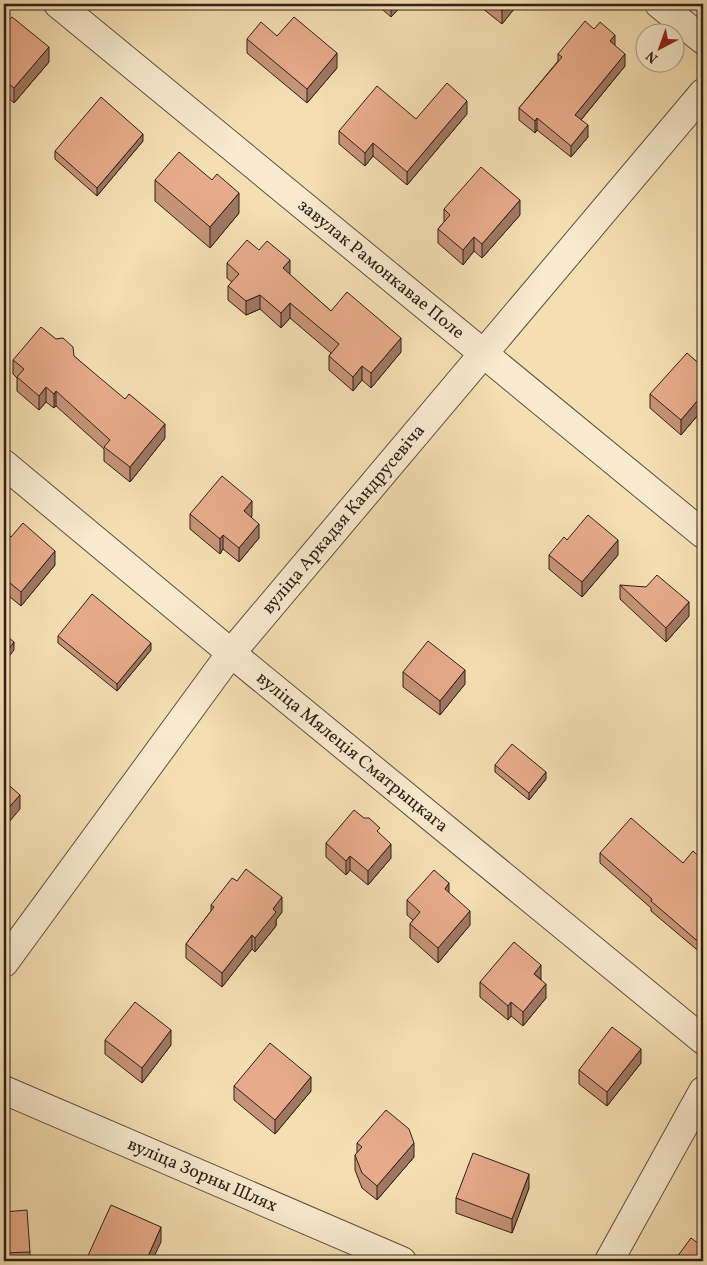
<svg xmlns="http://www.w3.org/2000/svg" width="707" height="1265" font-family="Vollkorn,serif">
<style>
.lines{fill:none;stroke-linecap:round;stroke-linejoin:round}
.minor-casing{stroke:#60503f;stroke-width:30}
.minor{stroke:#f8eacd;stroke-width:28}
.wall{fill:#c59377;stroke:#2f2019}
.shaded-wall{fill:#a07861;stroke:#2f2019}
.building{fill:#e5ab8a;stroke:#2f2019}
.labels{text-anchor:middle;dominant-baseline:central;stroke-width:4;stroke-linejoin:round;paint-order:stroke}
.street-label{font-size:18px;fill:#2f2019;stroke:#f8eacd}
</style>
<rect width="100%" height="100%" fill="#f4deb2"/>
<filter id="stains"><feTurbulence type="fractalNoise" baseFrequency=".004" numOctaves="4"/><feColorMatrix values="0 0 0 0 .2 0 0 0 0 .09 0 0 0 0 .02 0 0 0 .5 -.17"/></filter>
<radialGradient id="worn" r=".72"><stop offset=".6" stop-color="#630" stop-opacity="0"/><stop offset="1" stop-color="#630" stop-opacity=".3"/></radialGradient>
<g class="lines">
<g class="minor-casing">
<g id="minor">
<path id="s1" d="M58,4l645,530"/>
<path d="M659,4l44,36"/>
<path id="s2" d="M4,464l227,189 472,387"/>
<path id="s3" d="M4,963l227,-310 472,-560"/>
<path id="s4" d="M4,1090l398,171"/>
<path d="M609,1261l94,-170"/>
</g>
</g>
<use href="#minor" class="minor"/>
</g>
<path class="wall" d="M376,4h27l-12,13z
M477,4h41l-16,20z
M4,26l45,36 -35,41 -10,-9z
M277,36l60,32 -30,35 -60,-50v-14z
M615,46l10,20 -44,54 7,17 -17,20 -34,-27 -2,3 -16,-13v-12l39,-47v-7z
M467,114l-60,71 -34,-29 -8,10 -26,-22v-13l77,-12z
M143,141l-46,55 -42,-37v-8z
M155,180l84,33 -29,35 -55,-47z
M444,209l76,6 -38,43 -8,-7 -11,14 -25,-22v-14l6,-7z
M259,250l31,25 41,36 70,41 -30,36 -9,-8 -9,11 -24,-21v-14l2,-3 -41,-35 -9,10 -21,-19 -14,6 -18,-15v-14l4,-4 -5,-4v-15z
M74,356l91,82 -35,44 -26,-21v-12l-48,-43 -2,2 -8,-6 -7,8 -22,-19v-13l-4,-4v-14z
M703,367v42l-22,26 -31,-27v-14z
M190,514l62,2 -1,1 8,21 -20,24 -16,-13 -3,5 -30,-25z
M4,531l7,6 44,28 -34,41 -17,-14z
M567,540l51,15 -36,42 -33,-28v-14z
M620,585l69,31 -23,26 -46,-43z
M58,636l93,14 -34,41 -59,-48z
M403,672l62,12 -25,31 -37,-28z
M495,765l51,14 -17,21 -34,-28z
M380,834l11,24 -23,27 -18,-15 -4,5 -20,-18v-14z
M600,853l83,10 20,-3v93l-1,1 -51,-43v-3l-51,-45z
M449,893l21,32 -32,38 -28,-25v-14l3,-4 -6,-5v-15z
M211,905l71,7 -6,8v6l-21,26 -3,-3 -30,38 -36,-29v-14l25,-33z
M541,979l5,19 -23,28 -12,-10 -3,4 -28,-23v-15z
M105,1040l66,5 -29,38 -37,-29z
M641,1063l-34,43 -28,-22v-14z
M234,1086l77,5 -36,43 -41,-34z
M357,1143l57,14 -37,43 -15,-12 -7,-18v-15l2,-2z
M529,1188l-17,45 -56,-20v-15z
M4,1212l26,40v7l-26,2z"/>
<path class="shaded-wall" d="M391,4h12l-12,13z
M508,4h10l-16,20v-13z
M615,35v12l-5,-6z
M49,47v15l-35,41v-15z
M337,53v15l-30,35v-14z
M625,54v12l-50,61v-12z
M467,101v13l-60,71v-13z
M537,118v12l-2,3v-12z
M588,125v12l-17,20v-11z
M143,134v7l-46,55v-8z
M373,143v13l-8,10v-13z
M239,193v20l-29,35v-21z
M520,200v15l-38,43v-14z
M474,237v14l-11,14v-15z
M290,260v15l-7,-7z
M260,295v14l-14,6v-14z
M290,303v15l-9,10v-15z
M401,338v14l-30,36v-15z
M362,366v14l-9,11v-14z
M46,387v15l-7,8v-14z
M56,391v15l-2,2v-14z
M703,394v15l-22,26v-15z
M165,424v14l-35,44v-15z
M252,501v15l-8,10v-15z
M259,524v14l-20,24v-14z
M223,535v14l-3,5v-15z
M618,540v15l-36,42v-15z
M55,551v14l-34,41v-14z
M689,602v14l-23,26v-14z
M14,642v8l-10,13v-8z
M151,643v7l-34,41v-7z
M465,670v14l-25,31v-14z
M546,772v7l-17,21v-7z
M20,795v14l-16,19v-15z
M391,844v14l-23,27v-14z
M350,856v14l-4,5v-14z
M449,883v15l-4,-9z
M282,897v15l-6,8v6l-21,26v-14l18,-29z
M470,911v14l-32,38v-15z
M252,935v14l-30,38v-14z
M703,943v10l-1,1v-9z
M541,965v14l-7,-5z
M546,984v14l-23,28v-14z
M511,1002v14l-3,4v-14z
M171,1030v15l-29,38v-15z
M641,1049v14l-34,43v-14z
M311,1077v14l-36,43v-14z
M414,1143v14l-37,43v-14z
M529,1174v14l-17,45v-14z
M161,1227v15l-9,19h-6z"/>
<path class="building" d="M493,4h15l-6,7z
M12,17l37,30 -35,41 -10,-8v-54z
M294,17l43,36 -30,36 -60,-50 14,-17 16,14z
M585,21l9,8 6,-7 15,13 -5,6 15,13 -50,61 13,10 -17,21 -34,-28 -2,3 -16,-13 43,-51 -4,-3z
M447,83l20,18 -60,71 -34,-29 -8,10 -26,-22 38,-45 39,33z
M101,97l42,37 -46,54 -42,-37z
M179,152l33,28 5,-6 22,19 -29,34 -55,-47z
M481,167l39,33 -38,44 -8,-7 -11,13 -25,-21 12,-14 -6,-6z
M247,240l12,10 8,-9 23,19 -7,8 48,43 16,-19 54,46 -30,35 -9,-7 -9,11 -24,-21 10,-12 -49,-41 -9,10 -21,-18 -14,6 -18,-15 11,-12 -12,-11z
M41,327l15,12 7,-1 10,9 1,9 32,27 19,16 4,-5 36,30 -35,43 -26,-20 6,-7 -54,-49 -2,3 -8,-7 -7,9 -22,-19 7,-8 -11,-9z
M687,353l16,14v27l-22,26 -31,-26z
M222,476l30,25 -8,10 15,13 -20,24 -16,-13 -3,4 -30,-25z
M588,515l30,25 -36,42 -33,-27 15,-18 3,3z
M23,523l32,28 -34,41 -17,-14v-47l7,6z
M657,575l32,27 -23,26 -46,-43 26,2z
M92,594l59,49 -34,41 -59,-48z
M4,634l10,8 -10,13z
M428,641l37,29 -25,31 -37,-29z
M512,744l34,28 -17,21 -34,-28z
M4,781l16,14 -16,18z
M354,810l10,8h5l11,10 -3,3 14,13 -23,27 -18,-15 -4,5 -20,-18z
M631,818l52,45 10,-12 10,9v83l-1,2 -51,-44 1,-2 -52,-46z
M246,869l36,28 -9,12 3,3 -21,26 -3,-3 -30,38 -36,-29 28,-37 -3,-2 21,-27 5,3z
M434,870l15,13 -4,6 25,22 -32,37 -28,-24 10,-12 -13,-12z
M514,942l27,23 -7,9 12,10 -23,28 -12,-10 -3,4 -28,-24z
M135,1002l36,28 -29,38 -37,-28z
M612,1027l29,22 -34,43 -28,-22z
M270,1043l41,34 -36,43 -41,-34z
M386,1110l23,19 5,14 -37,43 -15,-13 -7,-18 7,-8 -5,-4z
M473,1153l56,21 -17,45 -56,-21z
M111,1205l50,22 -15,34h-59l-1,-1z
M27,1210l3,42 -26,1v-41z
M691,1238l12,9v14h-29z
M225,1257l10,4h-12z"/>
<g class="labels">
<g class="street-label">
<text stroke="none"><textPath href="#s1" startOffset="418">завулак Рамонкавае Поле</textPath></text>
<text stroke="none"><textPath href="#s3" startOffset="559">вуліца Аркадзя Кандрусевіча</textPath></text>
<text stroke="none"><textPath href="#s2" startOffset="452">вуліца Мялеція Сматрыцкага</textPath></text>
<text stroke="none"><textPath href="#s4" startOffset="216">вуліца Зорны Шлях</textPath></text>
</g>
</g>
<rect width="707" height="1265" fill="none" stroke="#f4deb2" stroke-width="20"/>
<rect x="5" y="5" width="697" height="1255" fill="none" stroke="#2f2019" stroke-width="2.5"/>
<rect x="10" y="10" width="687" height="1245" fill="none" stroke="#2f2019"/>
<g transform="translate(660 48) rotate(221)"><circle r="24" fill="#f8eacd" stroke="#a89985"/>
<path d="M0-4L9 19L0 12L-9 19Z" fill="#8f2418"/>
<text y="-8" font-size="14" font-weight="bold" text-anchor="middle" fill="#2f2019">N</text>
</g>
<rect width="100%" height="100%" filter="url(#stains)"/>
<rect width="100%" height="100%" fill="url(#worn)"/>
</svg>
